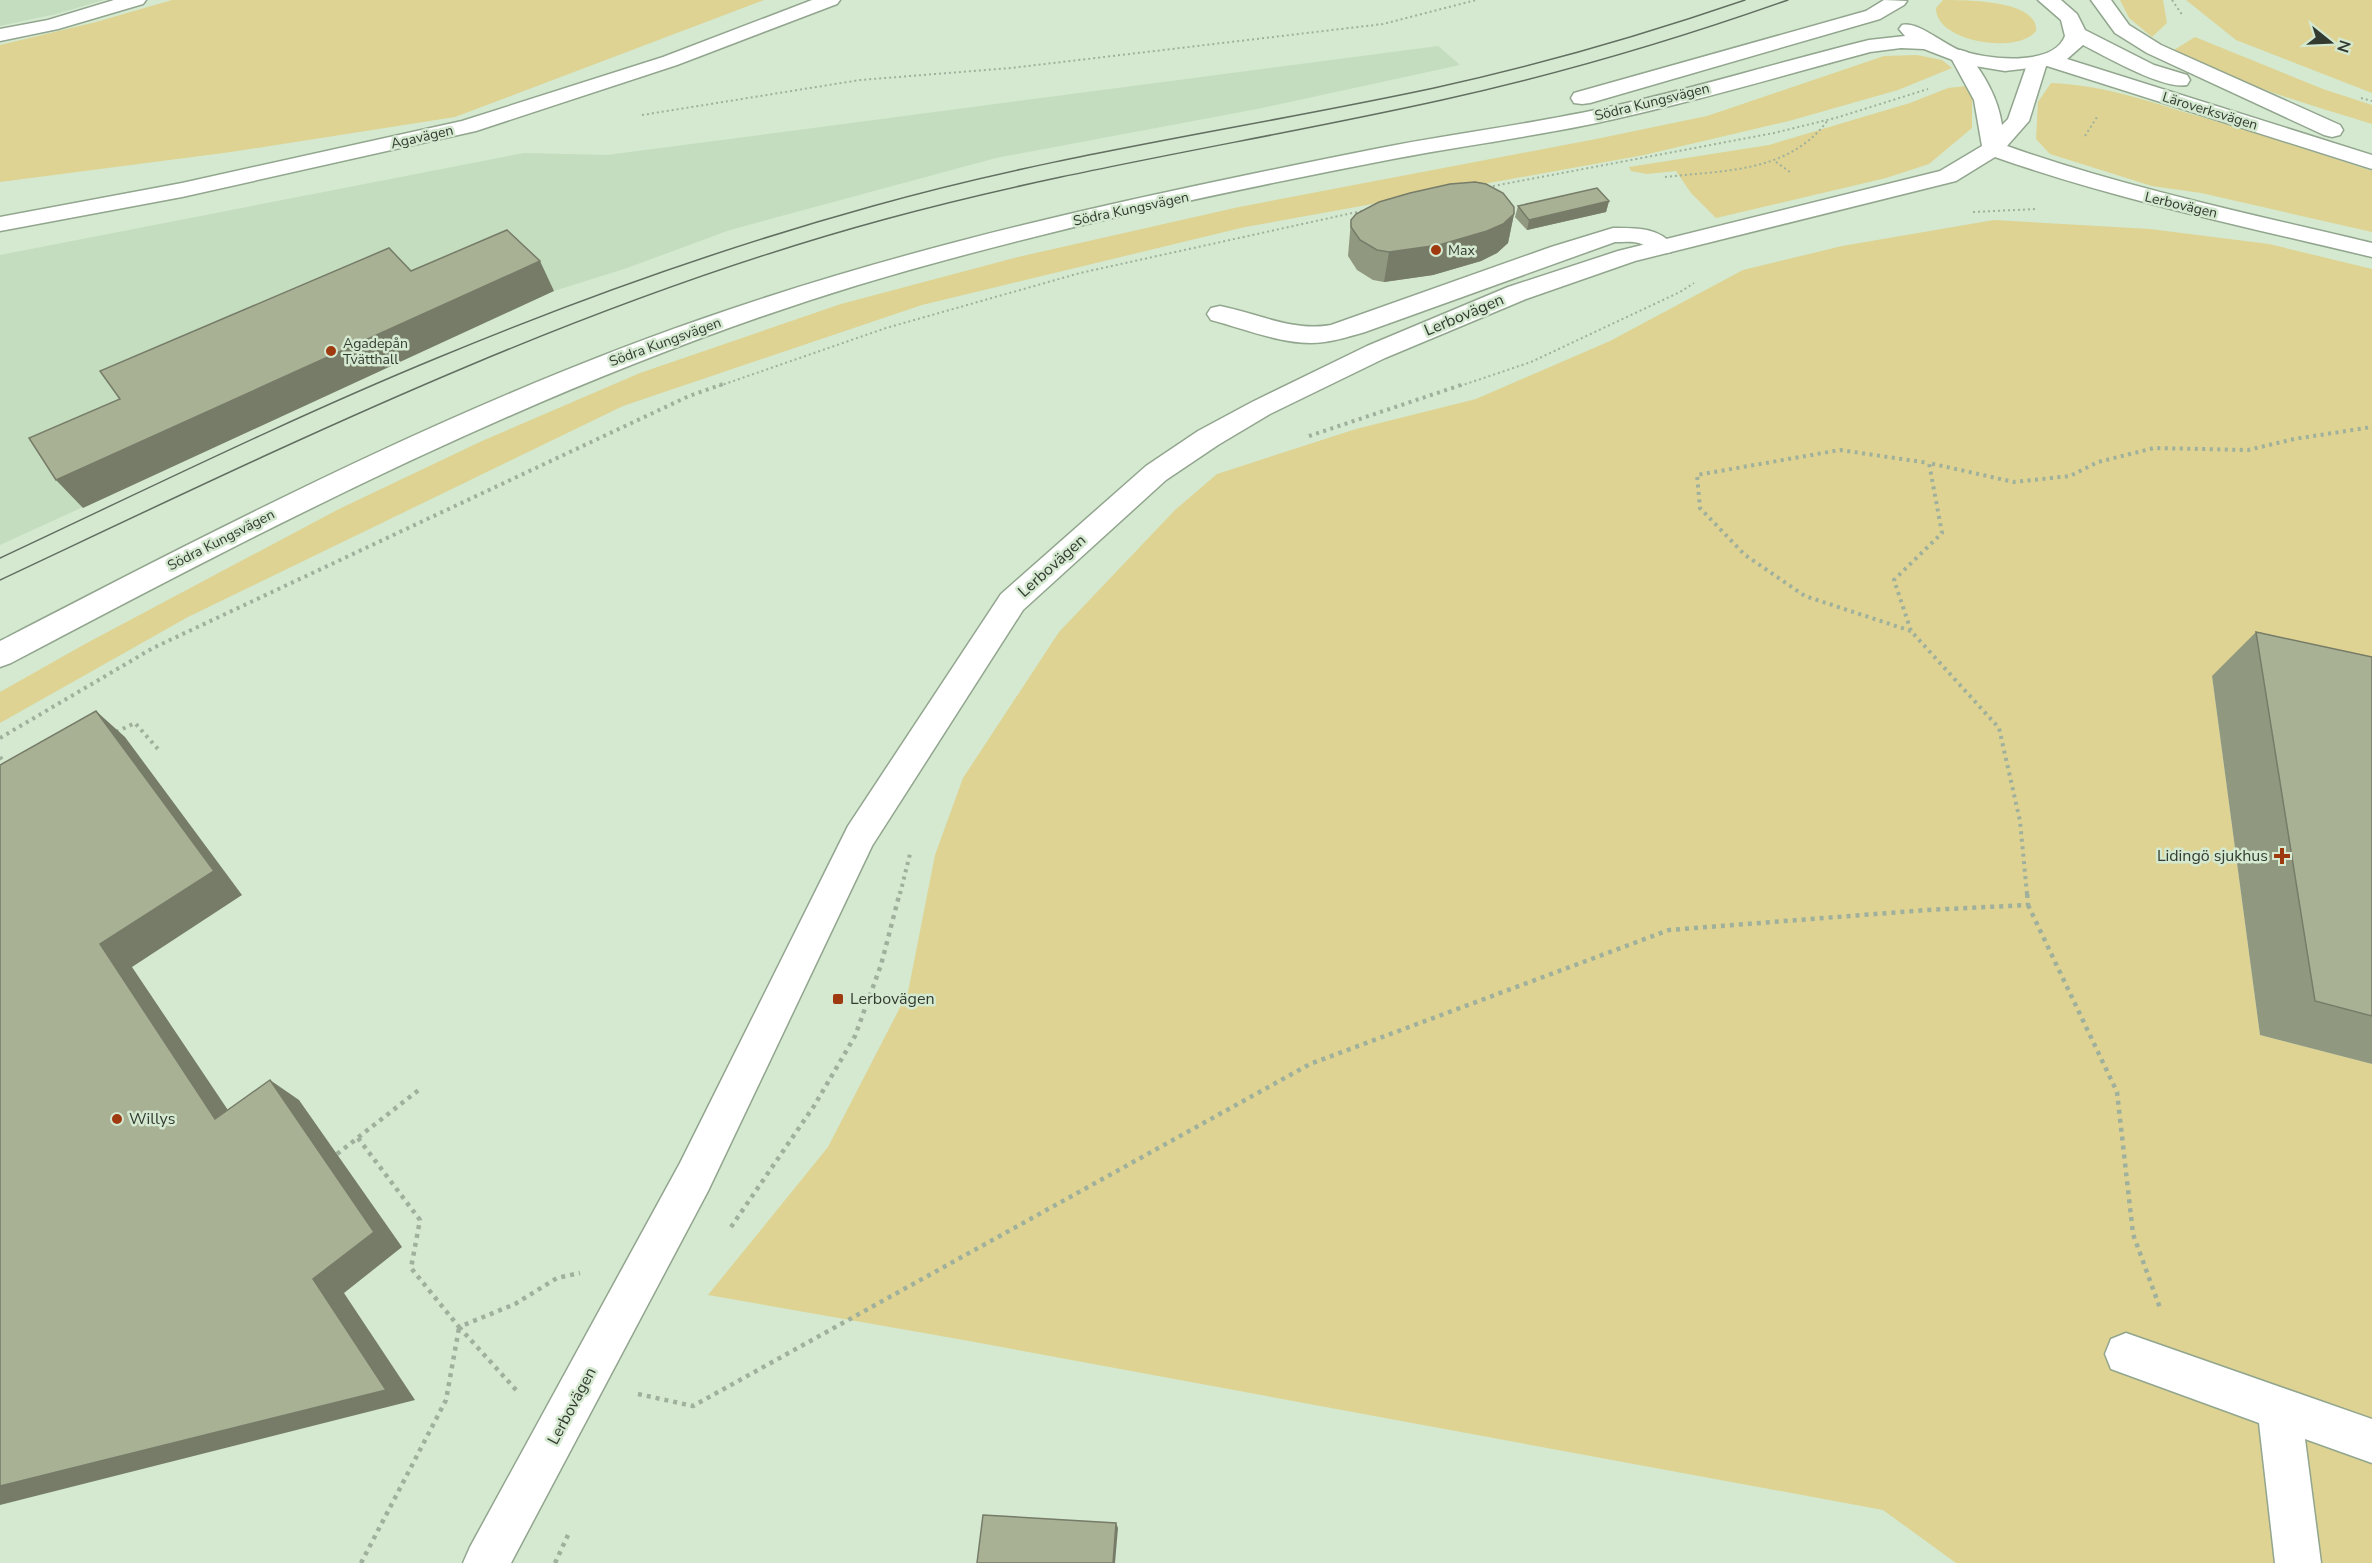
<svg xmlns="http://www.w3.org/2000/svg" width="2372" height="1563" font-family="'Nunito Sans',sans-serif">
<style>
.built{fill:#c4ddbf}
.green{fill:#ded392}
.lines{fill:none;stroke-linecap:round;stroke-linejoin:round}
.lane-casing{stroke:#92a58e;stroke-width:3}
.street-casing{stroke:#92a58e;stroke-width:3}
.secondary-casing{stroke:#92a58e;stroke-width:3}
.path-far2{stroke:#9fb09c;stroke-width:2;stroke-dasharray:2 3;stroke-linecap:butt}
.path-far1{stroke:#9fb09c;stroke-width:4;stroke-dasharray:3 4.5;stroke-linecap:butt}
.path{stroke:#9fb09c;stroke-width:4.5;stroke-dasharray:4 5;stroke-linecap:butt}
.lane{fill:#fff;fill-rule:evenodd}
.street{fill:#fff;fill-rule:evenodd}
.secondary{fill:#fff;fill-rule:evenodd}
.tram{stroke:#626e60;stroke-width:1.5}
.wall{fill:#919880}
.shaded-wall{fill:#767c68}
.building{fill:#a9b195;stroke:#767c68;stroke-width:1.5}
.poi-dot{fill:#9f3a10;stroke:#d4e9d0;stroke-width:2}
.labels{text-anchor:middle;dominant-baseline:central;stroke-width:5;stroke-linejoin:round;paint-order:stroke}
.far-street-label{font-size:14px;fill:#333b31;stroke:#d4e9d0}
.far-poi-label{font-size:14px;fill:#333b31;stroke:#d4e9d0;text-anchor:start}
.street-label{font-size:16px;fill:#333b31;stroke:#d4e9d0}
.poi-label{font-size:16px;fill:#333b31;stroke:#d4e9d0;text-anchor:start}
</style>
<rect width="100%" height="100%" fill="#d4e9d0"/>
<path class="built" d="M0,0h104l-48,14 -56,12z
M1438,46l22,19 -203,44 -261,49 -266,72 -103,38 -73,23 -554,254v-290l524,-102 83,2z"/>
<path class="green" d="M172,0h592l-309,117 -224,35 -231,30v-137l96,-23z
M1943,0c23,0 96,0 93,31 -19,24 -101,11 -100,-23z
M2120,0h43l4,23 -15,14 -23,-19z
M2186,0h186v93l-136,-53z
M2195,37l128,52 49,16v19c-68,-21 -136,-40 -198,-74z
M1917,55l25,5 10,8 -54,22 -109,31 -145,34 -399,72 -323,78 -299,101 -435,211 -188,106v-31l85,-48 254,-135 143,-68 158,-68 201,-69 177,-47 221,-50 357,-68 111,-23 177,-60z
M2051,83c48,2 88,15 133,29 63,18 126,38 188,59v61l-171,-39 -49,-7 -102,-32 -14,-15 2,-37z
M1967,86l5,13v29l-43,36 -43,14 -170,40 -25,-25 -15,-22 -29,3 -16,-3 -2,-4 140,-22 141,-42 38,-15z
M1994,220l156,9 119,15 103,25v442l-160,-35 48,359 112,29v499h-416l-73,-53 -925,-171 -250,-44 120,-148 80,-155 27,-137 28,-77 96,-146 116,-122 42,-36 139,-45 120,-30 134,-58 133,-71 99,-24z"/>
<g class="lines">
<g class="lane-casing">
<path id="lane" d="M1613,228c22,0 47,-1 61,19l-3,5c-16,4 -19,-5 -32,-9 -7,-2 -16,-1 -24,-1l-250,90c-18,5 -36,11 -54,11 -33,0 -69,-15 -100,-23l-4,-6 4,-6 9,-2c37,7 72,26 111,19l220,-78z
M2126,1333l246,86v44l-67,-24 16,124h-46l-16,-140 -148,-54 -6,-15 6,-15z"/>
</g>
<g class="street-casing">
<path id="street" d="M114,0h32l-3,4 -85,25 -58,12v-12l48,-9z
M1960,50l7,2c17,23 31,45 35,73l6,-6 21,-60 7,-2 7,2 4,4 -18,58 -22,25c119,42 243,68 365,97v14c-126,-30 -254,-57 -377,-100l-39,24 -321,80 -109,38 -141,59 -115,56 -52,31 -52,35 -143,130 -151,236 -164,345 -197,372h-48l7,-16 210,-384 168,-337 153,-232 145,-128 52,-35 54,-29 115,-56 141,-59 110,-36 322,-80 42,-25 -8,-46 -24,-44 3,-4z"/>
</g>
<g class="secondary-casing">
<path id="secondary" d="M812,0h28l-3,4 -160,61 -201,66 -294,66 -182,34v-14l182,-34 280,-62 201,-64z
M1884,0l23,1 -3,4 -24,14 -290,84 -8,1 -8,-1 -3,-5 3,-5 292,-82z
M2038,0h23l16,14 8,16 69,35 33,10 3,5 -3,5c-24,5 -82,-29 -104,-40l-16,14 305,96v14l-325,-103 -42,5 -42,-7 -39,-15 -23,-1 -31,4c-92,25 -184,52 -278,72 -64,13 -130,22 -194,34 -181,35 -363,74 -540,127 -298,91 -573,233 -847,378l-11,4v-26c238,-123 477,-247 731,-332 209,-71 428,-117 644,-160 75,-15 151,-24 225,-40 91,-19 179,-47 269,-69l36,-4 -6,-7 3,-4c15,-4 40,18 57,25 25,9 94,18 106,-14l-4,-16z
M2091,0h20l18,25 32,20 179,80 3,5 -3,5 -8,2 -8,-2 -177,-82 -32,-20z"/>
</g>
<path class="path-far2" d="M2172,0l11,16
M2361,98l11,3
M642,115l218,-35 151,-12 372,-44 93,-24
M2085,136l12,-19
M1776,162l14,10
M1665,177c60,-7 124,-4 163,-57
M1488,187l286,-54 65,-16 89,-28
M1973,212l64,-3
M719,386l167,-58 194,-55 286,-63
M1460,386l71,-24 149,-70 14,-9"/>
<path class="path-far1" d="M1309,436l155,-52
M1911,631l-106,-35 -60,-41 -45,-47 -3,-33 143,-25 89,13
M116,732l19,-9 23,26
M0,738l153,-90 536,-252 34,-12
M0,757l7,9
M900,894l10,-40
M2027,894l-7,-73 -21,-93 -88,-97 -17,-51 48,-47 -13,-70 85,19 56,-6 28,-14 56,-14 94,2 46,-11 78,-12"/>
<path class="path" d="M2028,905l89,187 16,142 27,74
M358,1138l62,82 -9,48 48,59 56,-23 42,-26 23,-5
M337,1154l83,-65
M731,1227l83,-121 41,-70 26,-71 19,-73
M459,1327l58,64
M638,1394l55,12 617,-342 359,-134 258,-20 101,-5 -1,-13
M361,1563l85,-163 13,-72
M555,1563l13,-28"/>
<use href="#lane" class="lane"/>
<use href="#street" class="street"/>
<use href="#secondary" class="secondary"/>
<path class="tram" d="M0,558c145,-68 289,-139 437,-200 142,-59 288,-111 436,-152 184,-52 374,-78 561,-118 105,-23 209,-53 311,-88
M0,580c289,-136 576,-277 886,-361 183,-50 371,-78 556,-119 118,-26 233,-60 346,-100"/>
</g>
<path class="wall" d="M1609,201l-3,11 -79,18 -12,-13 3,-11z
M1514,214l-6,29 -11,10 -16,8 -48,14 -49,7 -11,-2 -16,-10 -9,-14 3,-36z
M2256,632l116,25v407l-112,-29 -48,-359z"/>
<path class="shaded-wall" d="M1609,201l-3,11 -79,18 2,-10z
M1514,214l-6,29 -11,10 -16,8 -48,14 -49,7 5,-30z
M540,261l14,30 -471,217 -27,-28z
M96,711l29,26 117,158 -110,72 114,170 -31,-18 -115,-175z
M270,1080l29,20 103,147 -58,46 71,107 -415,105v-19l313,-207z
M1116,1523l2,5 -3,35h-2z"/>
<path class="building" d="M1475,182l11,2 17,9 11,14v7l-11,10 -16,7 -48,14 -50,7 -12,-2 -17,-10 -9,-13v-7l5,-6 23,-12 31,-9 40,-9z
M1597,188l12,13 -80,19 -11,-14z
M507,230l33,31 -484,219 -27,-42 91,-39 -20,-28 289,-123 22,23z
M2256,632l116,25v359l-57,-15z
M96,711l118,160 -114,73 115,175 55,-39 104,152 -61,47 73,111 -386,96v-721z
M983,1515l133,8 -3,40h-136z"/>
<g class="poi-dot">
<circle cx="1436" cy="250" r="6"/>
<circle cx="331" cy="351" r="6"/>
<path d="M2279 847h6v6h6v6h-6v6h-6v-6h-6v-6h6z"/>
<rect x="832" y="993" width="12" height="12" rx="3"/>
<circle cx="117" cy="1119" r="6"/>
</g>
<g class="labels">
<g class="far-street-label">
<text transform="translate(1652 102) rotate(-14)">Södra Kungsvägen</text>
<text transform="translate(2210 111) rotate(17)">Läroverksvägen</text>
<text transform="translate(422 137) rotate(-13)">Agavägen</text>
<text transform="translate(2181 205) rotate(13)">Lerbovägen</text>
<text transform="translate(1131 209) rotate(-12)">Södra Kungsvägen</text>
<text transform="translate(665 342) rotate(-20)">Södra Kungsvägen</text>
<text transform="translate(221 540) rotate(-27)">Södra Kungsvägen</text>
</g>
<g class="far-poi-label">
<text x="1448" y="250">Max</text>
<text x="343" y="343">Agadepån<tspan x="343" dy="16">Tvätthall</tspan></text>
</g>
<g class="street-label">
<text transform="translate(1464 315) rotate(-23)">Lerbovägen</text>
<text transform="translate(1052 566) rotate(-42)">Lerbovägen</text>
<text transform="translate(572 1406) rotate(-62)">Lerbovägen</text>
</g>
<g class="poi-label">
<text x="2268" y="856" text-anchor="end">Lidingö sjukhus</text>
<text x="850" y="999">Lerbovägen</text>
<text x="129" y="1119">Willys</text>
</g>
</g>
<g transform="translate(2330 42) rotate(108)" stroke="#d4e9d0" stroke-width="4.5" paint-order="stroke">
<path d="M0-4.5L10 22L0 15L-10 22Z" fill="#333b31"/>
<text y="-9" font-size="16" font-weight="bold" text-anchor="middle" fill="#333b31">N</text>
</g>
</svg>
